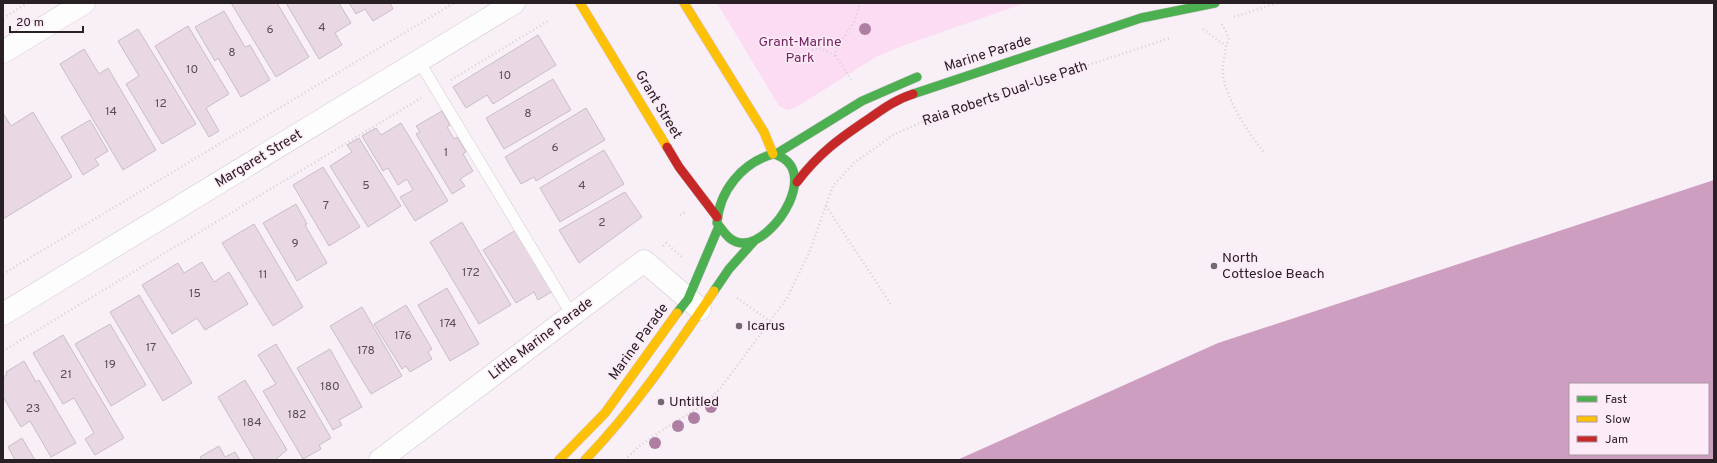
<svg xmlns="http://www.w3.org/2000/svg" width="1717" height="463" font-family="Overpass,sans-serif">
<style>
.green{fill:#fcdcf2}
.water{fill:#ce9ec0;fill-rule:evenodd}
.building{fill:#e9d7e3;stroke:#c8bfc5}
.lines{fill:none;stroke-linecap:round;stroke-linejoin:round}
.lane-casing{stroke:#d2cad0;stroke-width:12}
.street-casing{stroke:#d2cad0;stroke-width:23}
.fast-casing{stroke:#d2cad0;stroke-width:10}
.slow-casing{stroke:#d2cad0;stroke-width:10}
.jam-casing{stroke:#d2cad0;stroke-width:10}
.path{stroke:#d4d2d4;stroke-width:2.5;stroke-dasharray:1 3;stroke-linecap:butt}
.lane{stroke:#fefdfe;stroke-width:11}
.street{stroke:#fefdfe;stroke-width:22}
.fast{stroke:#4caf50;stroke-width:9}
.slow{stroke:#ffc107;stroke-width:9}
.jam{stroke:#c62828;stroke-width:9}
.tree{fill:#ae7fa3}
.poi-dot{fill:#72686f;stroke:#fdebf7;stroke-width:1.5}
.labels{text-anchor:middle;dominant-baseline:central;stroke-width:3;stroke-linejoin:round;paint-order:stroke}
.number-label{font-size:12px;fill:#5a4f56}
.park-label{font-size:14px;fill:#71245f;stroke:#fdebf7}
.street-label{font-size:14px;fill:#292026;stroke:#fdebf7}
.poi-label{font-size:14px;fill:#292026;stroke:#fdebf7;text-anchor:start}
</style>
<rect width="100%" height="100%" fill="#f9eff6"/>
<path class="green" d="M717,3h308l-123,43 -26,11 -81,51 -8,2 -8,-4z"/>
<path class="water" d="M1714,180v280h-757l261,-117zM1570,384h138v70h-138z"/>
<path class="building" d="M231,3h46l32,54 -33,20z
M286,3h53l12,20 -16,10 7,12 -23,14z
M349,3h41l3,6 -20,12 -8,-12 -9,5z
M224,11l21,36 5,-2 20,35 -29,17 -23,-39 -3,3 -20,-34z
M188,26l41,68 -23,14 13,23 -10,6 -54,-91z
M138,29l58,95 -34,20 -36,-60 13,-8 -21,-35z
M538,35l18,30 -63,39 -6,-9 -21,13 -13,-21z
M84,49l15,25 9,-6 48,82 -33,20 -63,-106z
M553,79l18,31 -67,39 -18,-31z
M586,108l19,32 -69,41 -2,-4 -13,7 -16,-27z
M442,111l8,14 -3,2 7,12 3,-2 9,15 -3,2 10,17 -13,8 5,7 -13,8 -36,-60 4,-2 -4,-6z
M33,112l39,65 -69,42v-106l8,13z
M90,120l18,31 -13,8 4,6 -16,10 -22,-38z
M401,123l47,78 -33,20 -15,-24 13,-7 -6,-11 -9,6 -10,-17 -5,3 -21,-35 14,-8 5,7z
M359,138l42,68 -33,21 -38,-61 22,-14 -5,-7z
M604,150l20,34 -64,38 -20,-34z
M323,167l37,60 -31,19 -36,-61z
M625,192l17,25 -63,46 -20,-33z
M296,204l11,20 -2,1 22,38 -30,18 -34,-58z
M462,222l49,83 -32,19 -49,-82z
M254,224l49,83 -30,19 -51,-83z
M516,230l37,61 -15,9 -4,-8 -18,11 -33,-53z
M202,262l12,20 15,-10 19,32 -43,26 -8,-12 -25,16 -30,-49 36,-22 6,10z
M447,288l32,56 -29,17 -32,-56z
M139,295l53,88 -29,18 -53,-89z
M406,305l26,44 -4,3 4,7 -22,13 -4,-6 -4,3 -28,-45z
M362,307l40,69 -31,18 -41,-68z
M110,324l36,61 -35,21 -36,-62z
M63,335l61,103 -29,17 -10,-16 9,-6 -20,-35 -11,6 -30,-51z
M276,344l55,94 -12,7 2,4 -18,10 -40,-68 13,-7 -18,-29z
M330,349l32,58 -23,13 3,5 -9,5 -36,-62z
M24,361l12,21 3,-2 37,63 -25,14 -21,-36 -9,6 -18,-30v-20l4,-2 -1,-3z
M245,380l42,70 -12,10h-20l-37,-63z
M22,438l13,22h-20l-7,-13z
M219,446l6,11 10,-5 5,8h-38l-2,-3z"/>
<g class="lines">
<g class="lane-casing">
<path id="lane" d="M419,61l153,254"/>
</g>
<g class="street-casing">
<path id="street" d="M3,52l81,-49
M3,314l511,-311
M380,460l264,-199 56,48"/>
</g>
<g class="fast-casing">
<path id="fast" d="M913,94l228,-76 74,-15
M773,154c50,13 2,89 -30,89 -13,0 -19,-11 -26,-20 2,-32 25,-60 56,-69z
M776,154l86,-53 55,-24
M714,291l15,-22 26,-29
M677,313l11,-14 31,-73"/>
</g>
<g class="slow-casing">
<path id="slow" d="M580,3l87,144
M684,3l80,129 9,22
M559,460l46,-47 72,-100
M585,460c50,-52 89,-110 129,-169"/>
</g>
<g class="jam-casing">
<path id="jam" d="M667,147l12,20 38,50
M797,182c22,-29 43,-44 73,-64 14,-10 27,-19 43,-24"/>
</g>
<path class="path" d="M1234,17l43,-14
M3,18l25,-15
M1222,24l7,14 -3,8
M1203,29l23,17c-1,8 -4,19 -3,28 2,24 26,60 41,78
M812,50l8,-2 16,8
M451,80l97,-59
M851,80l-15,-24v-9c10,-11 23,-29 23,-44
M826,206l66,100
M680,215l5,-3
M663,246l3,-3 16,14
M3,274l451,-271
M737,298l34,24
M3,351l418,-253
M625,460l13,-13 23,-16 42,-26 17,-16 67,-91 22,-45 24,-67 21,-23 39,-28 42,-19 235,-78"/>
<use href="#lane" class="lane"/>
<use href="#street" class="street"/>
<use href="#fast" class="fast"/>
<use href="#slow" class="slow"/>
<use href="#jam" class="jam"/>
</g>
<g class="tree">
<circle cx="865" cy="29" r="6"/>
<circle cx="711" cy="407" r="6"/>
<circle cx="694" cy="418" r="6"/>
<circle cx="678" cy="426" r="6"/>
<circle cx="655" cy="443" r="6"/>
</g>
<g class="poi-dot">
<circle cx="1214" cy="266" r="4"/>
<circle cx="739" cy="326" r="4"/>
<circle cx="661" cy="402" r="4"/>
</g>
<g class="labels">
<g class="number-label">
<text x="322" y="28">4</text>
<text x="270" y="30">6</text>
<text x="232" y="53">8</text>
<text x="192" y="70">10</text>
<text x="505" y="76">10</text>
<text x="161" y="104">12</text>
<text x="111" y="112">14</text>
<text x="528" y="114">8</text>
<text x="555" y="148">6</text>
<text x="446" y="153">1</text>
<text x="366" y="186">5</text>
<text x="582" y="186">4</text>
<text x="326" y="206">7</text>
<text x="602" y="223">2</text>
<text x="295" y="244">9</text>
<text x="471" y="273">172</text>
<text x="263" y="275">11</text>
<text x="195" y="294">15</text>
<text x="448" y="324">174</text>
<text x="403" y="336">176</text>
<text x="151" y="348">17</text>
<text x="366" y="351">178</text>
<text x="110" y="365">19</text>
<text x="66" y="375">21</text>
<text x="330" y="387">180</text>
<text x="33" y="409">23</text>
<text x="297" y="415">182</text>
<text x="252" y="423">184</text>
</g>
<g class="park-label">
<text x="800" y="42">Grant-Marine<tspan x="800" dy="16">Park</tspan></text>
</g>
<g class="street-label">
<text transform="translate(988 54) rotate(-18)">Marine Parade</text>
<text transform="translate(1005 94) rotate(-19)">Raia Roberts Dual-Use Path</text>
<text transform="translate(658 105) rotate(59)">Grant Street</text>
<text transform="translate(259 159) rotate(-31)">Margaret Street</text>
<text transform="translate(541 339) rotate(-37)">Little Marine Parade</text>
<text transform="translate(639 342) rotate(-54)">Marine Parade</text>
</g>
<g class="poi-label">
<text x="1222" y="258">North<tspan x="1222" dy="16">Cottesloe Beach</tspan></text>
<text x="747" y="326">Icarus</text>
<text x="669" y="402">Untitled</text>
</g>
</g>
<rect width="1717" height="463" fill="none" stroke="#292026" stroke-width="8"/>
<rect x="1569" y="383" width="140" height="72" fill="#fdebf7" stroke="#a89aa3"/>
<rect x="1577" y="396" width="20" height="6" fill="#4caf50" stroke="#a89aa3"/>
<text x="1605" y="403" font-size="12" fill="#292026">Fast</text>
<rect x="1577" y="416" width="20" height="6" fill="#ffc107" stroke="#a89aa3"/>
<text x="1605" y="423" font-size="12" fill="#292026">Slow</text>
<rect x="1577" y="436" width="20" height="6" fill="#c62828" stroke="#a89aa3"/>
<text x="1605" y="443" font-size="12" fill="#292026">Jam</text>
<path d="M10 26v6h73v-6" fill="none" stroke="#292026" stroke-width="2"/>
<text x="16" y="26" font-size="12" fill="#292026" stroke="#fdebf7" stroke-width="3" paint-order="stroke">20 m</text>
</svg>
